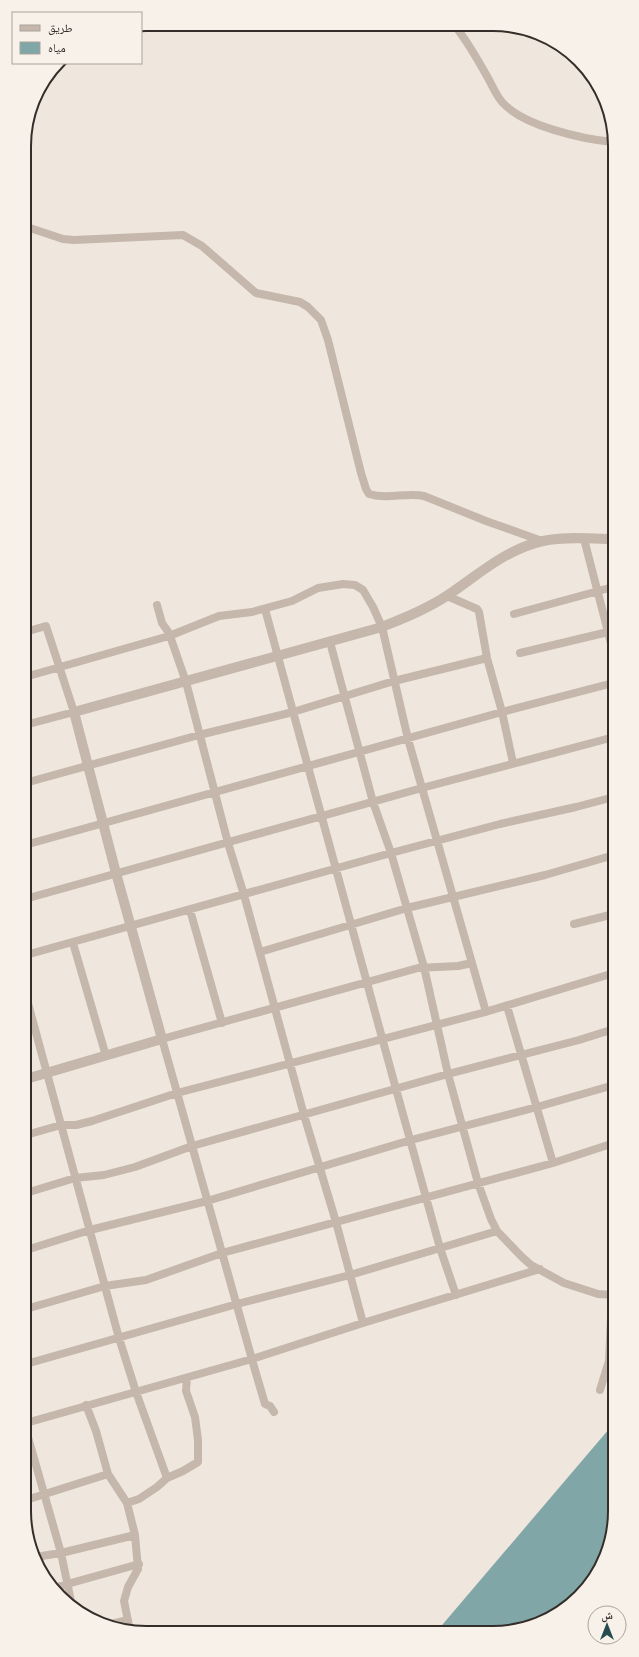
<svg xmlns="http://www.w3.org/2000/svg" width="639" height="1657" font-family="Poppins,'Noto Naskh Arabic',sans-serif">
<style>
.water{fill:#80a6a8}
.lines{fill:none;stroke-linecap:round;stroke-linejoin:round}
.minor{stroke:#c5b7ab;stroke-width:8}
.tertiary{stroke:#c5b7ab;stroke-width:10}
.rim{fill:none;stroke:#342d29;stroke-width:2}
</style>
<rect width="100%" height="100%" fill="#efe7dd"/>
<path class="water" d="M615,1422v96l-9,39 -21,34 -31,25 -37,15h-80z"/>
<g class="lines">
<path class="minor" d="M455,26c13,16 23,34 33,52 4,7 8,17 14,24 21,24 80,37 111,40
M24,226l39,13 11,1 109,-5 19,11 54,47 44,9 8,5 13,13 7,20 33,133 5,16 3,5c18,6 37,-2 55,2l62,25 56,20
M584,539l29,112
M447,596l30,13 2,3 8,46 15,54 11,51
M157,605l5,18 7,10 17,49 42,161 16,52 60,220 32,107 27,101
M265,609l131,480 44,159 16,47
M514,614l99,-27
M25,632l21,-6 28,86 -49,13
M330,642l43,160 18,51 33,114 24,107 30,109 13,36 6,12 25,26 9,8 33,18 34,11 16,1
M520,653l88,-21
M25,677l144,-41 50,-20 33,-4 40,-11 26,-13 25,-4 12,1 8,5 10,17 9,20 26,112 78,273
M25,783l174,-48 94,-23 101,-31 93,-23
M25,845l477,-133 111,-29
M25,899l397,-111 192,-51
M190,910l32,113
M574,924l40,-10
M73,943l33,113
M260,952l147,-44 138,-33 69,-20
M26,955l365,-102 109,-29 76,-17 38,-10
M26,996l93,342 17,54 31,86
M507,1006l46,157
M26,1135l35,-10h15l16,-4 85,-28 305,-80 132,-40
M26,1193l49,-15 29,-3 31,-8 57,-21 256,-72 131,-34 35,-11
M26,1250l64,-20 117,-29 204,-61 126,-33 77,-22
M26,1309l79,-23 41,-6 76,-27 331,-90 61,-20
M26,1364l211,-60 113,-29 147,-44
M600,1390l9,-29 3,-65
M86,1405l10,26 12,43 19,29 8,32 3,34 -10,18 -4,14 6,30
M274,1412l-4,-6 -5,-2 -10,-34 -93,-331 256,-71 40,-2 14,-3
M26,1423l226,-64 111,-36 177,-54
M26,1430l35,123 11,53
M26,1500l82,-26
M127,1503l12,-4 18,-12 10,-9 16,-7 15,-9v-22l-3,-23 -9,-26 1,-13
M35,1557l26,-4 74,-18
M53,1588l86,-24
M107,1625l21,-5"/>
<path class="tertiary" d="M26,1079l136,-40 -46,-166 -42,-161 308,-85c22,-9 45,-18 66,-32 30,-20 58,-46 95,-54 21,-5 48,-2 70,-2"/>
</g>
<path d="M0 0H639V1657H0ZM146 31H493A115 115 0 0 1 608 146V1511A115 115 0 0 1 493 1626H146A115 115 0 0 1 31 1511V146A115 115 0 0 1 146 31Z" fill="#f7f1e9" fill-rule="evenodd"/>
<path class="rim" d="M146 31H493A115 115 0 0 1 608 146V1511A115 115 0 0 1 493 1626H146A115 115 0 0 1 31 1511V146A115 115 0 0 1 146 31Z"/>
<rect x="12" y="12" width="130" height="52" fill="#f7f1e9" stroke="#a9a39c"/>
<rect x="20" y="25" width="20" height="6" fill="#c5b7ab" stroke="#a9a39c"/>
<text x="48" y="32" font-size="12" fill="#342d29">طريق</text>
<rect x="20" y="42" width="20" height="12" fill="#80a6a8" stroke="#a9a39c"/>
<text x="48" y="52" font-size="12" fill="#342d29">مياه</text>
<g transform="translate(607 1625)"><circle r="19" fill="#f7f1e9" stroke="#a9a39c"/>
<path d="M0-3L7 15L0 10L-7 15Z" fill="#244c50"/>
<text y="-6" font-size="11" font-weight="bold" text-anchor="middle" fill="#342d29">ش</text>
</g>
</svg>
